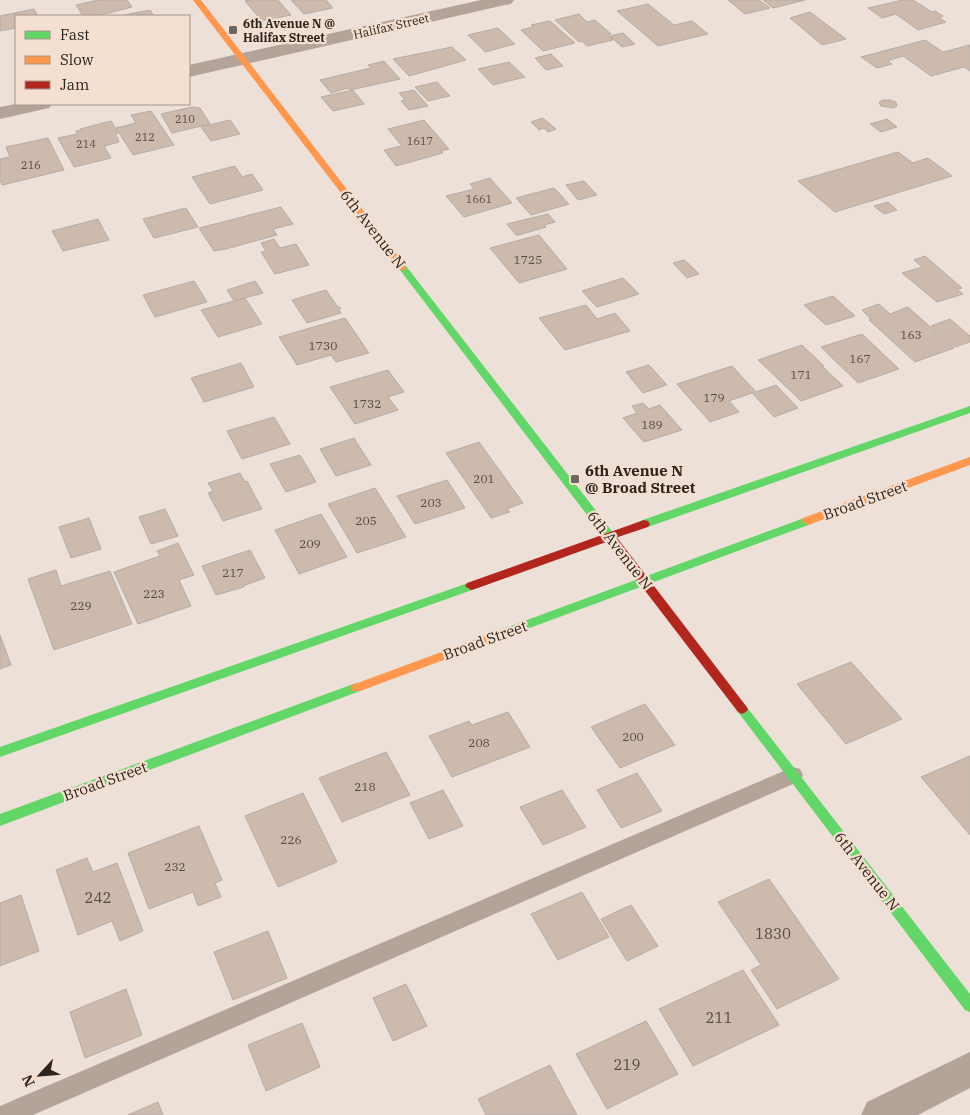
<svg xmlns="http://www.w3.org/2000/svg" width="970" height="1115" font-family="'IBM Plex Serif',serif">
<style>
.building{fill:#cdbaac;stroke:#b5aca6}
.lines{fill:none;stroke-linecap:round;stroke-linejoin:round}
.lane{fill:#b4a399;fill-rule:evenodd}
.street{fill:#b4a399;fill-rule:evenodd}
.fast{fill:#63d668;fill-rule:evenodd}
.slow{fill:#ff974d;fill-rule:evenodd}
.jam{fill:#b3261e;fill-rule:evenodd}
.poi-dot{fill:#6f6660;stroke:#f4dfd1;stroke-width:2}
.labels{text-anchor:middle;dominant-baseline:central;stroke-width:4.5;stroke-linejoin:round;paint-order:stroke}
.far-number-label{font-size:11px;fill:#544a42}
.far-poi-label{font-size:12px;font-weight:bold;fill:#2c241f;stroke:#f4dfd1;text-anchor:start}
.far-street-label{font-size:12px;fill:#2c241f;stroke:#f4dfd1}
.number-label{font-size:12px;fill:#544a42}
.street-label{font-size:15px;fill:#2c241f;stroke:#f4dfd1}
.poi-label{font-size:15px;font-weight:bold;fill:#2c241f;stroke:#f4dfd1;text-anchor:start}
.near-number-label{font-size:15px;fill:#544a42}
</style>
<rect width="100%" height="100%" fill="#ece0d9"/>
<path class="building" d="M99,0h28l5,7 -35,9h-14l-7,-11z
M250,0h28l13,15 -29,6 -17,-20z
M291,0h35l7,8 -29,6z
M728,0h31l11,8 -25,6z
M763,0h42l-32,8z
M903,0h10l19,12 3,-1 8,5 -4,2 7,4 -28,8 -22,-16 -14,4 -14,-10z
M648,4l26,21 18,-4 16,13 -50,12 -41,-35z
M34,9l4,7h-22v12l-16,3v-15z
M150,10l4,6 -30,-1z
M810,12l36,27 -24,6 -32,-27z
M579,14l8,8 8,-2 16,14 -3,1 5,5 -26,6 -5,-5 -3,1 -24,-22z
M550,21l24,21 1,1 -32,8 -22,-21 12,-3 -2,-2z
M498,28l17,16 -30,8 -17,-17z
M623,33l12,11 -13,3 -12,-11z
M925,40l18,12 27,-7v26l-6,-4 -33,9 -28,-20 -16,5 5,3 -15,4 -16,-11z
M452,47l14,13 -57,16 -16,-17z
M551,54l12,12 -17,4 -11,-12z
M384,61l16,18 -50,11 -2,-2 -17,5 -11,-13 51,-12 -3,-3z
M509,62l16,15 -32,8 -15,-16z
M437,82l13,14 -22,5 -13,-14z
M353,90l11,14 -31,7 -12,-14z
M414,90l14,16 -19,4 -8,-9 4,-1 -6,-7z
M883,100h7l6,2 1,4 -3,2 -13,-2 -2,-4z
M192,107l8,1 10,16 -38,9 -11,-19z
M151,111l23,34 -41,10 -17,-27 20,-5 -5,-8z
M543,118l13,11 -8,3 -4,-4 -5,2 -8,-8z
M887,119l10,8 -16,5 -11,-8z
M230,120l10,14 -29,7 -10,-14z
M424,120l25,29 -8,2 2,2 -47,13 -12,-16 18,-4 -14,-17z
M111,121l7,12 -2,1 3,8 -15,4 7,12 -37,9 -16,-29 19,-4 -1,-3 5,-1 -1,-1z
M48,138l16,32 -62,15 -2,-5v-21l10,-2 -4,-10z
M898,152l15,11 15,-5 24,18 -117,36 -37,-31z
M235,166l7,11 10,-3 11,16 -53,14 -18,-27z
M490,178l22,25 -48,14 -18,-21 28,-7 -4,-5z
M584,181l13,14 -19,5 -12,-15z
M554,188l15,16 -38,11 -15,-17z
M888,202l9,8 -13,4 -10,-8z
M281,207l12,17 -20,5 4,6 -51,14 -12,2 -15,-23z
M186,208l12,19 -44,11 -11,-19z
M548,214l7,8 -11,3 2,2 -27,8h-3l-9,-11z
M98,219l11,21 -46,11 -11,-20z
M539,235l28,34 -48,14 -29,-35z
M274,239l6,9 16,-4 13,21 -34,9 -14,-22 5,-1 -5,-8z
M925,256l37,32 -5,1 6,5 -26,8 -35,-29 20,-6 -8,-7z
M684,260l5,4 10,10 -12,4 -14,-15z
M623,278l16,16 -42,13 -15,-16z
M194,281l13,21 -52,15 -12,-22z
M255,281l8,12 -29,8 -7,-11z
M326,290l11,16 4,2 -2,2 2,3 -34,10 -15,-23z
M833,296l22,20 -29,9 -22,-20z
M245,298l17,26 -44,13 -17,-27z
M879,304l11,10 18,-7 46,41 -39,14 -46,-42 2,-1 -9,-9z
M586,305l11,14 18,-6 15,18 -65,19 -26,-32z
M345,318l24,35 -33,9 -5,-7 -34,10 -18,-28z
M950,319l20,17v6l-15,5 -24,-21z
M862,334l37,35 -41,14 -37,-36z
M802,345l22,21h-2l21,20 -42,15 -43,-41z
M241,363l13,24 -50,15 -13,-24z
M649,365l18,20 -24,8 -17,-21z
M732,366l24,26 20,-7 22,23 -24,9 -22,-24 -23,8 10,11 -29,10 -33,-38z
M388,370l16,22 -16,5 10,13 -43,14 -25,-37z
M643,403l6,6 11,-4 22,25 -38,12 -21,-24 14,-5 -5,-7z
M274,417l16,27 -48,15 -15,-28z
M354,438l17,27 -35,11 -16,-27z
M479,442l44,61 -16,6 3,3 -19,6 -45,-65z
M300,455l16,27 -30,10 -16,-28z
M240,473l5,9 2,-1 15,28 -39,12 -15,-28 5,-2 -5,-8z
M447,480l18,28 -50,16 -18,-28z
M375,488l31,49 -49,16 -29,-49z
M165,509l13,27 -27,8 -12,-27z
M321,514l26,43 -48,17 -24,-44z
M89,518l12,31 -30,9 -12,-31z
M178,543l16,32 -15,5 12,26 -53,18 -24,-52 46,-16 -3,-5z
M250,550l15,28 -22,8 1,1 -28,8 -14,-29z
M56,570l5,16 49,-15 22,53 -78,26 -26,-71z
M0,635l11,30 -11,4z
M851,662l51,57 -56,25 -49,-60z
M645,704l30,41 -55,23 -29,-41z
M508,712l22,35 -78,30 -23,-41 40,-15 3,4z
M386,752l24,43 -68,27 -23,-44z
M970,756v79l-49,-58z
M637,773l25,38 -41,17 -24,-38z
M443,790l20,36 -34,13 -19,-36z
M562,790l24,37 -43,18 -23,-38z
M303,793l34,69 -59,25 -33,-71z
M199,826l23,54 -7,3 6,14 -23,9 -5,-14 -44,17 -21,-56z
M87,858l6,14 24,-9 26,68 -23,10 -8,-20 -34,14 -22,-65z
M769,879l70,100 -62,30 -26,-39 10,-5 -43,-63z
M582,892l27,45 -51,23 -27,-46z
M21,895l18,56 -39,15v-63z
M631,905l27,41 -31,15 -26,-42z
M268,931l19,47 -54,22 -19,-48z
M743,970l36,55 -86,41 -34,-57z
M406,984l21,42 -34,15 -20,-43z
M126,989l16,46 -57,23 -15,-46z
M646,1021l32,53 -71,35 -31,-55z
M302,1023l18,44 -54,24 -18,-46z
M550,1065l27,50h-91l-8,-16z
M158,1102l5,13h-35z"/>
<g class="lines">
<path class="lane" d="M793,767l7,2 3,6 -3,6 -767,334h-33v-9z"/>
<path class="street" d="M481,0h33l-3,4 -6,1 -316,72v-12z
M16,104h36l-3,4 -49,11v-12z
M970,1052v36l-52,27h-57l6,-13z"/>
<path class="fast" d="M403,265l3,1 212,273 2,3 -2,3h-8l-210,-275v-4z
M970,406v7l-322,114h-8l-2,-3 2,-3z
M807,517l4,1 1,3 -1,3 -303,112h-8l-2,-3 2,-3z
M471,582l6,4 -2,3 -475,168v-10z
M356,683l4,2 2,3 -2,3 -360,135v-12z
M742,704l4,2 224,288v18l-5,-2 -227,-298 -2,-3 2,-3z"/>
<path class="slow" d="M193,0h8l205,266v4h-6z
M970,457v8l-159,59 -4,1 -5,-4 1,-3z
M504,629l4,1 2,3 -2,3 -148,55h-8l-2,-3 2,-3z"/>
<path class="jam" d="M644,520l4,1 2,3 -2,3 -33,11 3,1 128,167 2,3 -2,3 -4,2 -4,-2 -128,-167 -1,-4 -134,48 -4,1 -6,-4 2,-3z"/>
</g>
<g class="poi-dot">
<rect x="228" y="25" width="10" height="10" rx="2.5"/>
<rect x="570" y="474" width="10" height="10" rx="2.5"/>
</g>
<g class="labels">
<g class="far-number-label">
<text x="185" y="119">210</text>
<text x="145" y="137">212</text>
<text x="420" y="141">1617</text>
<text x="86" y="144">214</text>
<text x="31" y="165">216</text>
<text x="479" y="199">1661</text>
</g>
<g class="far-poi-label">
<text x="243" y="23">6th Avenue N @<tspan x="243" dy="14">Halifax Street</tspan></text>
</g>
<g class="far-street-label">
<text transform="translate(391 26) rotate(-13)">Halifax Street</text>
</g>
<g class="number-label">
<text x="528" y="259">1725</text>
<text x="911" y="334">163</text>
<text x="323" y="345">1730</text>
<text x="860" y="358">167</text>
<text x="801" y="374">171</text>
<text x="714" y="397">179</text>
<text x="367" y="403">1732</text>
<text x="652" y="424">189</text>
<text x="484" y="478">201</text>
<text x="431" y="502">203</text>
<text x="366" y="520">205</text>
<text x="310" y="543">209</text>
<text x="233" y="572">217</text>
<text x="154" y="593">223</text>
<text x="81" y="605">229</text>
<text x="633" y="736">200</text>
<text x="479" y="742">208</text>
<text x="365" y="786">218</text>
<text x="291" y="839">226</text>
<text x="175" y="866">232</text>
</g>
<g class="street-label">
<text transform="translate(373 229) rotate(52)">6th Avenue N</text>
<text transform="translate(865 500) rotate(-20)">Broad Street</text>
<text transform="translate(620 550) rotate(52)">6th Avenue N</text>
<text transform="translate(485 640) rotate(-20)">Broad Street</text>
<text transform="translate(105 781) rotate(-20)">Broad Street</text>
<text transform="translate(867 871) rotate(52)">6th Avenue N</text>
</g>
<g class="poi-label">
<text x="585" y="470">6th Avenue N<tspan x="585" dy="17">@ Broad Street</tspan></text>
</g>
<g class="near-number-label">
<text x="98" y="897">242</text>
<text x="773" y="933">1830</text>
<text x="719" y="1017">211</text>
<text x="627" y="1064">219</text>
</g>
</g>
<rect x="15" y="15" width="175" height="90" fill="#f4dfd1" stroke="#a4948a"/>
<rect x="25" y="31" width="25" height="8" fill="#63d668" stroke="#a4948a"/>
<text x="60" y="40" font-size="15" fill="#2c241f">Fast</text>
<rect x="25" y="56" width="25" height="8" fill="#ff974d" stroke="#a4948a"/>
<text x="60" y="65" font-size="15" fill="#2c241f">Slow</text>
<rect x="25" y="81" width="25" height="8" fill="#b3261e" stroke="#a4948a"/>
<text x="60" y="90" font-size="15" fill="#2c241f">Jam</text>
<g transform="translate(40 1075) rotate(244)" stroke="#f4dfd1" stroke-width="4" paint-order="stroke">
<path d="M0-4L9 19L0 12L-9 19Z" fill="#2c241f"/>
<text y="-8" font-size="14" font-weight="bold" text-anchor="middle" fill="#2c241f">N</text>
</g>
</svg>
